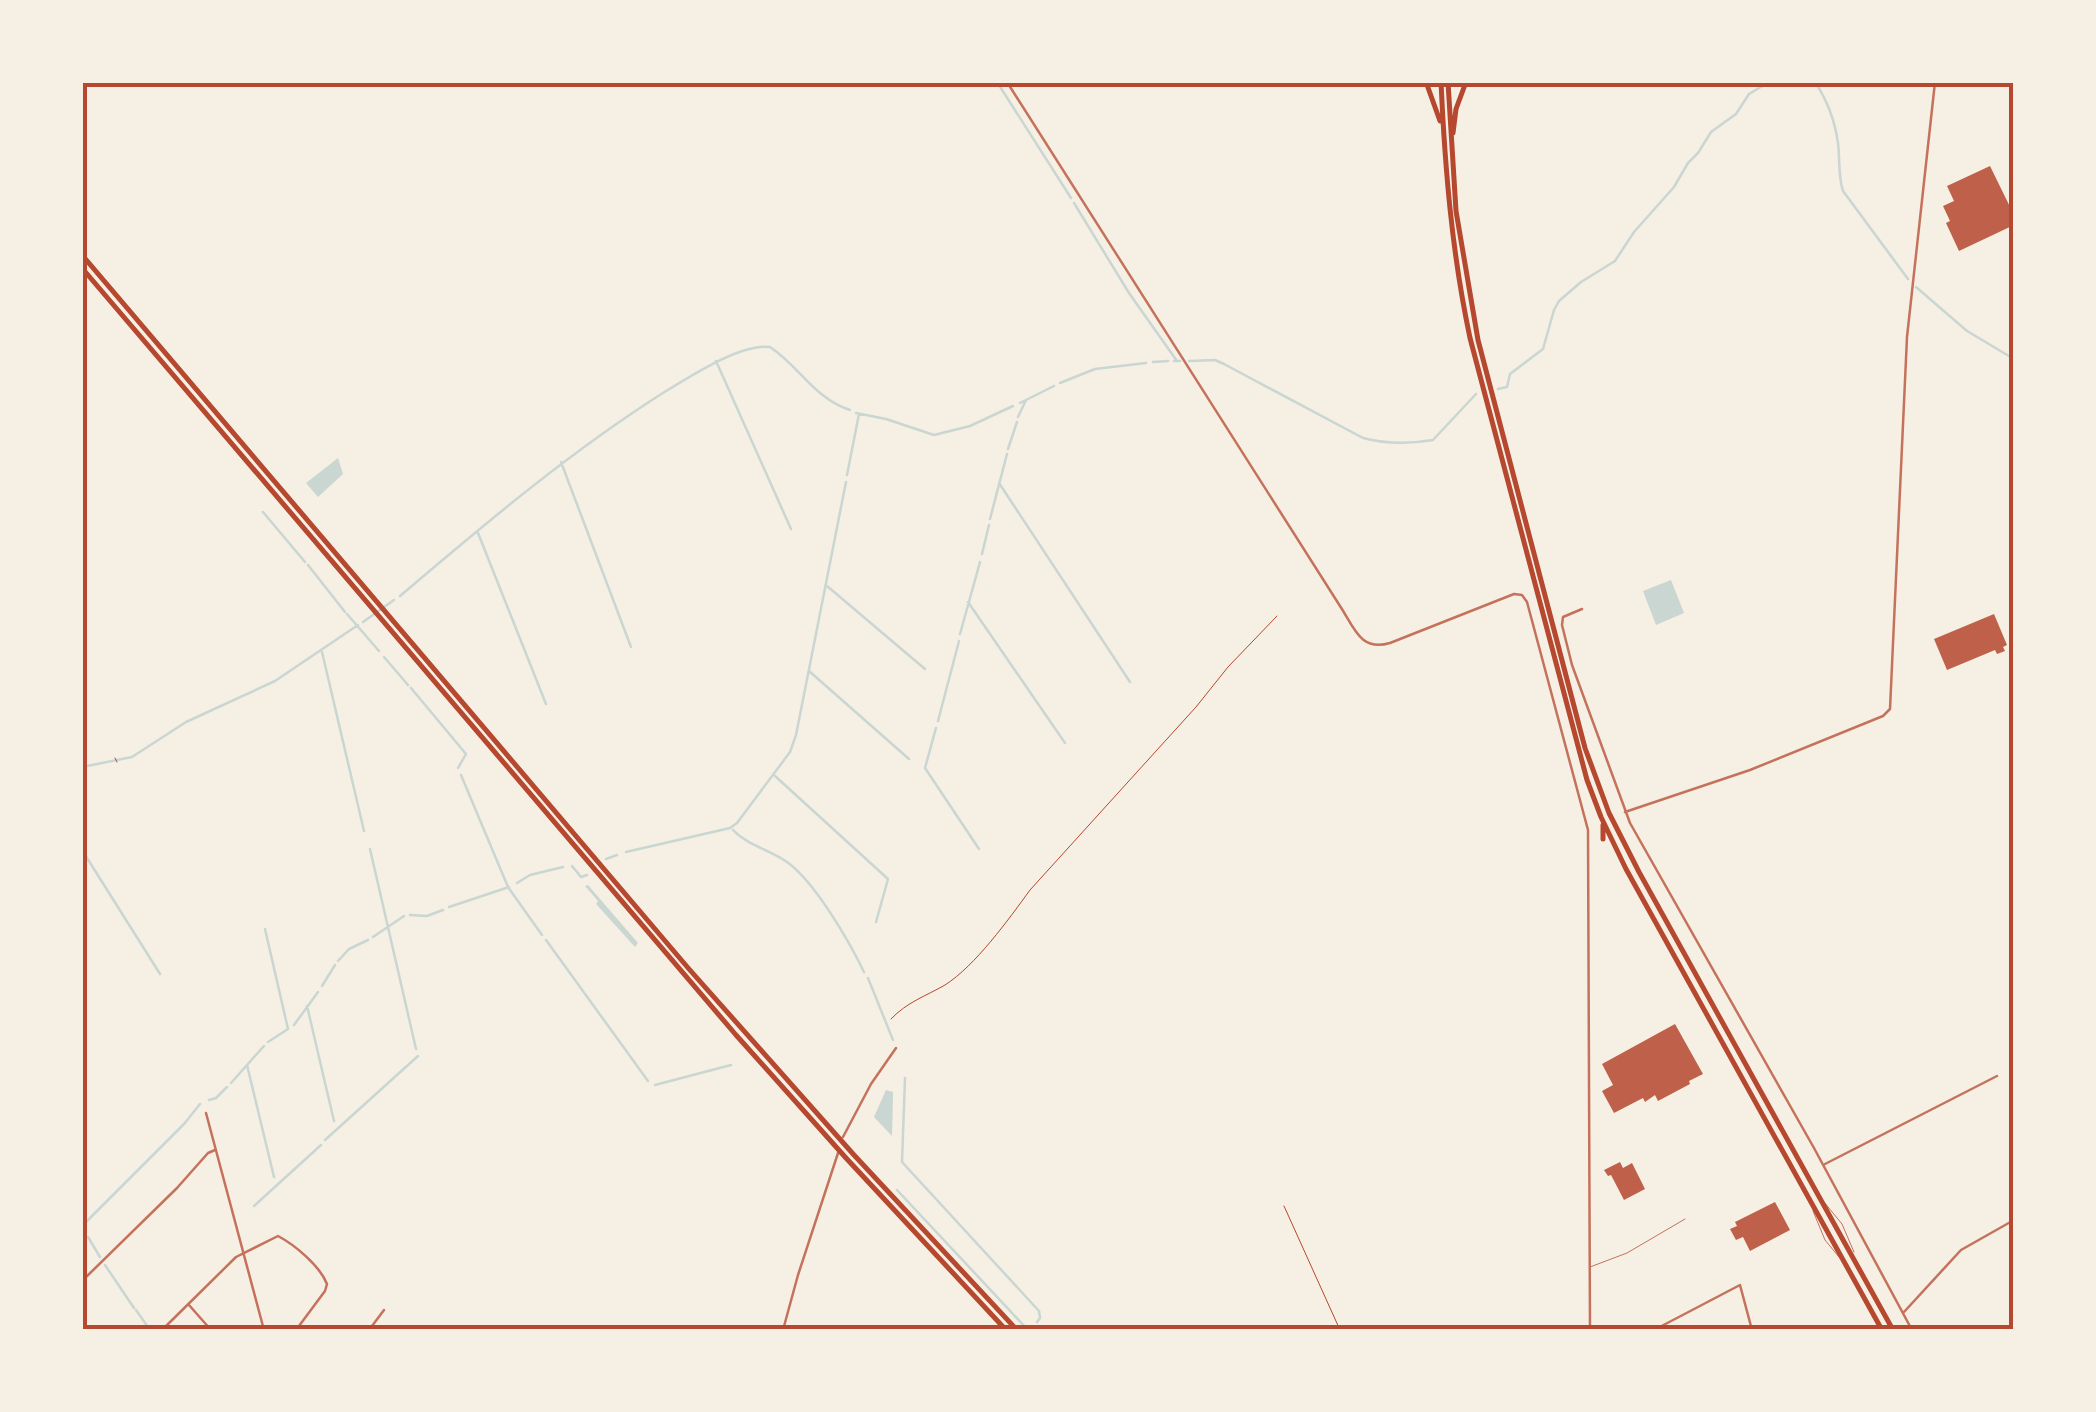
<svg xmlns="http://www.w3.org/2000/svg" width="2096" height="1412" font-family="'Noto Sans',sans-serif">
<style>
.water{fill:#c9d6d2}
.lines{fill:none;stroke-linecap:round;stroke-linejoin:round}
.stream{stroke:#c9d6d2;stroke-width:2.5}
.building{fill:#bf614a}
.path{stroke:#b5482f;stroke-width:1}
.service{stroke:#c5725c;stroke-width:1}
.minor{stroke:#c5725c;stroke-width:2.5}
.tertiary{stroke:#c5725c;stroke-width:2.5}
.motorway{stroke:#b5482f;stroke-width:5}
.neatline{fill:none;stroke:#b5482f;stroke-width:4}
</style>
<rect width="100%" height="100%" fill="#f6efe4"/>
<path class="water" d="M338,458l5,16 -25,23 -12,-14z
M1671,580l13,33 -28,12 -13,-34z
M588,885l50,58 -3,4 -39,-43 2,-3 -13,-15z
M886,1090l7,2v3l-1,41 -18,-19z"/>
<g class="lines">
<path class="stream" d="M997,82l74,116
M1815,82c12,18 20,40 23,61 2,17 0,33 5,48l65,88
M1074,203l55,90 48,68
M1916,287l51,44 47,28
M716,361l75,168
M1174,361h6
M1189,361l26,-1 9,4 139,74c23,6 47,6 70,2l43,-46
M1153,362l15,-1
M1060,383l35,-14 51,-6
M1498,389l9,-2 3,-13 33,-25 11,-39 5,-9 22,-19 34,-21 19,-29 40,-45 14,-24 10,-10 13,-21 25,-18 13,-20 20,-12
M1020,403l34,-17
M856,413l30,6 48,16 36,-9 43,-20
M1018,417l8,-17
M1008,449l9,-27
M561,462l70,185
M847,475l12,-61
M999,483l131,199
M263,512l42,50
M990,519l17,-65
M478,533l68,171
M982,554l7,-29
M308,565l37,47
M827,586l98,83
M400,596c86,-73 171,-145 266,-205 25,-15 75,-48 104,-44 29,19 45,52 80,63
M968,602l97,141
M347,614l32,37
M363,622l31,-22
M960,634l20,-72
M322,652l42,179
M384,657l24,28
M809,671l100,88
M411,688l55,66 -8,14
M938,721l21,-80
M936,728l-11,40 54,81
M82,767l50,-10 54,-35 89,-41 83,-56
M461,775l47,112 34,48
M775,776l113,103 -12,43
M733,830c14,15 37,20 54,32 28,20 62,79 77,110
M370,849l46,200
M82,850l78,124
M626,852l104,-24 7,-5 53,-71 6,-17 50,-253
M606,859l11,-4
M572,866l9,11 6,-2
M517,883l13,-8 33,-8
M449,907l60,-20
M410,915l17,1 16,-6
M265,929l23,100
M373,937l31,-21
M546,940l102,141
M338,961l11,-12 19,-9
M868,978l25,62
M322,986l13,-21
M307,1006l27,115
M294,1025l24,-33
M268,1042l20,-13
M247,1065l27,112
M905,1078l-3,84 137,149 1,7 -3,4
M231,1083l33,-37
M655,1085l76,-20
M209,1100l7,-2 11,-11
M325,1140l93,-84
M897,1190l131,140
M254,1206l67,-61
M82,1226l102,-102 16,-20
M82,1229l3,3
M88,1237l12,20
M105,1265l29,43
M136,1310l14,20"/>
</g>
<path class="building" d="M1990,166l24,49v10l-55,26 -13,-28 4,-2 -7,-15 11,-5 -7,-15z
M1994,614l13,31 -4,2 2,4 -8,3 -2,-4 -48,20 -13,-31z
M1675,1024l28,50 -14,7 1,3 -32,17 -3,-6 -10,7 -2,-4 -29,15 -12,-22 11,-6 -11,-21z
M1620,1162l3,6 9,-5 13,26 -21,11 -13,-25 -3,1 -4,-6z
M1775,1202l15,28 -40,21 -7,-14 -7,3 -6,-11 7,-3 -2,-4z"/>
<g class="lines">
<path class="path" d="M115,758l2,4
M891,1019c16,-17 35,-23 54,-34 30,-19 64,-66 85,-95l166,-183 32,-40 49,-51
M1284,1206l56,124"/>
<path class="service" d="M1824,1202l18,22 12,28
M1813,1211l12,29 14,17
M1590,1267l37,-14 58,-34"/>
<path class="minor" d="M1582,609l-19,8 -1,8 10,40 58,158 184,325 98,182
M1625,812l125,-42 133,-54 7,-7 17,-372 28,-255
M206,1113l58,217
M843,1137l28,-53 25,-36
M1825,1164l172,-88
M82,1281l95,-93 31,-35 7,-3
M189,1305l22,25
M1904,1312l57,-62 53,-30
M1416,1327l1,3
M162,1330l74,-73 42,-21c17,9 42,30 49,48l-2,7 -29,39
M369,1330l15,-20
M783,1330l15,-55 41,-125
M1654,1330l86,-45 12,45"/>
<path class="tertiary" d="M1007,82l333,524c14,21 20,46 50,37l124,-49 8,1 5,7 61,228 2,500"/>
<path class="motorway" d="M1426,82l14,39
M1441,82c4,87 11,171 29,256l117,442 14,37 25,52 256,461
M1448,82l8,129 22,129 107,408 24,65 30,59 254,458
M1453,133l3,-24 10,-27
M82,255l607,714 165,186 163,175
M82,268l654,767 110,123 160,172
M1603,825v14"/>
</g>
<rect width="2096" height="1412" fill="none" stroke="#f6efe4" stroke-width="170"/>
<rect x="85" y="85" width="1926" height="1242" class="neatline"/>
</svg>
